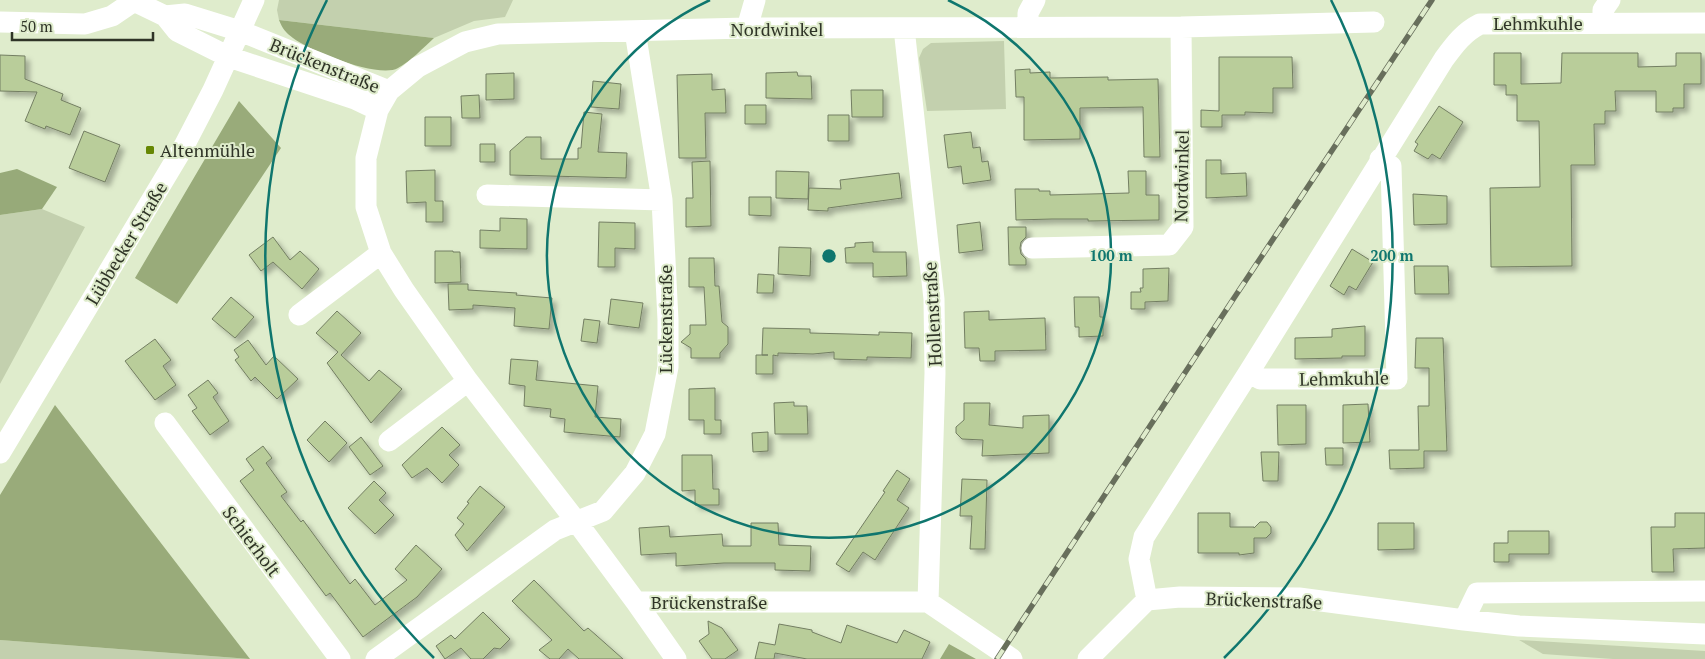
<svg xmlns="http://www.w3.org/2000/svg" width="1705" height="659" font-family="'PT Serif',serif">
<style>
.green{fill:#c3d0ae}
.forest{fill:#99ab7a}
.water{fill:#97aa79}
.building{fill:#b9cd9a;stroke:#737e62;filter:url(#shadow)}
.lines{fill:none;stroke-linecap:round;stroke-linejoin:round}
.minor{stroke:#fff;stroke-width:21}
.rail-casing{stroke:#686f5c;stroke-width:5.5}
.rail{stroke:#dfeccc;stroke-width:4;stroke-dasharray:11;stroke-linecap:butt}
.ring{fill:none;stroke:#0f766e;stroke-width:2.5}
.poi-dot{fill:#668703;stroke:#dfeccc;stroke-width:2}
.labels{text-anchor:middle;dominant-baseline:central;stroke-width:4;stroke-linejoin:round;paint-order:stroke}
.street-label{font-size:18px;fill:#2f3427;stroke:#dfeccc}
.poi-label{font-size:18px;fill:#2f3427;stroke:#dfeccc;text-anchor:start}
.centre{fill:#0f766e;stroke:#dfeccc;stroke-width:2.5}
.ring-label{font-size:15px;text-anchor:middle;font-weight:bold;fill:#0f766e;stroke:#dfeccc;stroke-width:4;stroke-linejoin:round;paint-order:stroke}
</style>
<defs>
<filter id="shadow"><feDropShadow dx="4.5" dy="4.5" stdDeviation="2.5" flood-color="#0004"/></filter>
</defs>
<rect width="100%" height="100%" fill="#dfeccc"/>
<path class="green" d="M279,0h234l-8,17 -31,4 -40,17 -155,-18 -2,-10z
M1004,41l2,68 -79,2 -8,-53 4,-9 8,-6z
M42,209l43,18 -85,157v-169z
M0,640l250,19h-250z
M1519,640l186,11v8h-92l-70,-5z"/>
<path class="forest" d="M279,20l155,18c-10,9 -24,24 -36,30 -19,11 -88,-17 -105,-30 -7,-5 -11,-10 -14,-18z
M239,101l42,47 -104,156 -42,-26z
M55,405l195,254 -250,-19v-145z
M949,644l27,15h-36z"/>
<path class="water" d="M17,169l40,18 -15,22 -42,6v-42z"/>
<path class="building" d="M1494,53h27v31l40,-1 1,-30h76v14l38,-1v-13h25v31h-17v24h-11v4h-17v-21h-41l1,20h-11v13h-11l1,41h-24l1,101 -81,1 -1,-79 50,-1 -1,-66h-22v-26h-11v-10h-12z
M0,55l25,1v23l38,15 -2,6 20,8 -11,27 -24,-9 -1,3 -20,-8 12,-29 -37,-1z
M1219,57h73l1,31h-20v25l-28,-1v3h-23v12h-21v-17l18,1z
M1030,69v4l20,-1v6l58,-1v3l50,-1 2,78h-16l-1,-50 -63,1v31l-56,1v-43h-8l-1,-27z
M797,72l1,4h13l1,23 -46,-1v-25z
M514,73v26l-28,1v-26z
M712,74v16l13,-1 1,24h-21l1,45h-27l-2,-83z
M593,81l28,3 -2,25 -28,-2z
M851,90h32v27h-31z
M479,95l1,23h-18l-1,-22z
M745,105h21v19h-21z
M1439,106l24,16 -23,37 -8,-5 -4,5 -14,-8 4,-7 -3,-2z
M584,112l18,2 -4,38 29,1 -1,25 -116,-3v-24l16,-14h15v22h37v-11h3z
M828,115h21v26h-21z
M425,117h26v29h-26z
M84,131l36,14 -15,37 -36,-14z
M971,132l2,16 7,-1 2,15 6,-1 3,19 -28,4 -2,-18 -13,2 -4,-33z
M480,144h15v18h-15z
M1206,160h15v14l25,-1 1,23 -41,2z
M710,161l1,65 -25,1v-29h7l-1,-36z
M435,170v31h8v21h-17v-20l-19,1 -1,-32z
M776,171l33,1 -1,27 -32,-1z
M1128,171h18v24h13v25l-71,1v-2h-36l-36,1 -1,-31h24v2h11v4l79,-2z
M899,173l3,25 -74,10v3l-20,-1 1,-22 32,1 -1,-9z
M1413,194l34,2v28l-33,1z
M749,197h22v19l-22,-1z
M500,218l27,1v30l-47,-1v-18l20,1z
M599,222l36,1v26l-20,-1v19h-17z
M980,222l3,28 -24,3 -2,-28z
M1008,227h18v10l-5,5 -1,6 1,6 5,5v6h-17z
M273,237l17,23 10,-9 19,18 -17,20 -29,-27 -12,9 -12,-16z
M873,242v10h33l1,24 -34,1v-14h-27l-1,-15 10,-1v-4z
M779,247l32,1 -1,28 -32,-2z
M1352,249l21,13 -17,28 -7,-4 -5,9 -14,-9z
M435,251h18v1h7l1,30 -26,1z
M689,258h25l1,28h4l3,36 6,5v17l-8,9v5h-29v-10l-10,-6 9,-8v-9h16l-2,-38h-15z
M1414,266h34l1,28h-34z
M1169,268l-1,33 -23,1v7h-14v-17h10l-1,-4h3v-19z
M758,274l16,1 -1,18h-16z
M448,284h20v6l49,3 -1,2 36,3 -3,31 -35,-3 1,-18 -42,-3v4l-24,1z
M231,297l23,20 -19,21 -23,-19z
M1074,297h25l1,20h3v19l-24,1v-10h-4z
M611,299l32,4 -4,25 -31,-4z
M337,311l24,22 -20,22 28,26 10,-11 23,19 -31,34 -44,-60 11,-11 -22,-19z
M989,311v9l56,-2 1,32 -51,1v10h-15l-1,-13h-14l-1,-36z
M584,319l16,2 -3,22 -16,-2z
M1365,326v30h-23v2l-47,1v-21l37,-1v-8z
M763,328l47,1v4l39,1 30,1v-3l33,1 -1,25 -44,-1v3l-33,-1v-7l-21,2 -35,-1v3l-5,-1v19h-17v-19h12h-6z
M1416,338h27l4,113h-23v17l-34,1 -1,-19h30l-1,-44h11v-38h-14z
M155,339l16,21 -8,6 13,19 -21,15 -30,-39z
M248,340l18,25 8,-9 24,23 -21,20 -22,-22 -4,4 -16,-21 4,-3 -5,-7z
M511,359l27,2 -2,19 62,6 -3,31 26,2 -1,18 -56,-5 1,-13 -15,-2 1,-8 -27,-3 1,-20 -16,-2z
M208,380l10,13 -5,4 16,24 -19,14 -18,-24 5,-3 -9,-13z
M715,388v32h6v14h-17v-14h-15v-31z
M794,402v4h13l1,28h-33l-1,-31z
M964,403h26l-1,22 34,3v-12l26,-1v38l-67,3 1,-16 -21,-1 -6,-6v-6l8,-7z
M1368,404l2,38 -27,1v-38z
M1277,405h29v39l-28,1z
M325,421l22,22 -18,19 -22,-22z
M442,427l18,18 -11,10 10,10 -17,18 -15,-15 -15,10 -10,-13z
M768,432v19l-15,1 -1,-19z
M361,437l22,29 -13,9 -21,-28z
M263,446l9,12 -6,5 21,29 -6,4 20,26 2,-2 47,64 5,-5 20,26 32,-25 -12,-11 21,-24 26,24 -25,28 -54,40 -33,-44 -4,3 -86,-115 14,-11 -8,-11z
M1325,448h18v17h-17z
M1261,452h18l-1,29h-15z
M682,455h30l1,34h6v16h-24v-15l-13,1z
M897,470l13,9 -13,21 12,8 -34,52 -12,-8 -14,20 -13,-8 49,-72 -2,-1z
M962,479l25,1 -2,69h-15l2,-33h-12z
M374,481l12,12 -7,7 15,15 -19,19 -27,-26z
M480,486l25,21 -38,44 -12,-16 9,-11 -7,-6 12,-15 -2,-1z
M1198,513h32v14h24v1l6,-6h7l4,5v6l-5,5h-12v15l-15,2v-2h-41z
M1675,513h30v35l-32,1 1,23h-22l-1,-45h24z
M751,523h27l1,22 32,1 -1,25 -35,-1v-7h-51l-48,3v-13l-35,2 -2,-27 30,-2 1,11 52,-3 1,12h28z
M1378,523h36v26l-36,1z
M1508,531h41v23h-40v8h-15v-19h14z
M534,580l50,51 4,-3 35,31h-44l-11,-10 -9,10h-9l-11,-9 13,-10 -40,-39z
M483,612l27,27 -10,10 -6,-1 -11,11h-12l-10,-11 -16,11 -9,-13 15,-11 4,4z
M708,621l14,7 16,22 -13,9h-13l-13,-18 10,-7z
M779,624l33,6v2l29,11 6,-18 50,18 7,-13 26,12 -8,17h-115l-32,-6 -1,6h-19l4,-17 16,3z"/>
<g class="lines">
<path class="minor" d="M134,1l31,15 12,15 52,26 126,42 23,11
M165,16l20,-2 55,17 149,60
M0,22l85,2 27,-8 22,-15
M1603,23v-13l7,-10
M1028,27v-14l7,-13
M747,28l8,-28
M904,28l30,271 1,74 -7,229
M487,195l175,5
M1032,248l137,-3 14,-18 -2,-200
M299,315l82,-62
M1249,372l11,7h137l-6,-213 -11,-7
M165,423l175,236
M389,441l79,-60
M0,453l184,-307 29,-56 41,-90
M1147,600l-8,-41 5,-22 105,-165 195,-313c11,-15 20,-27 36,-35l225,-1
M636,602l40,57
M1464,620l13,-27 228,-2
M376,659l179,-129 48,-19 32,-38 20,-39 13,-67v-47l-6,-120 -27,-169
M1012,659l-84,-57h-292l-60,-81 -108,-140 -64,-91 -23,-37 -15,-46v-49l12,-48 11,-19 29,-24 47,-25 33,-8 249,-6 434,-1 193,-5
M1088,659l59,-59 33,-3 119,1 165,22 55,6 186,8"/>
<g class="rail-casing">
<path id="rail" d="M997,659l237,-361 198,-298"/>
</g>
<use href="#rail" class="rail"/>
</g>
<g class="ring">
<path d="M948 0A282 282 0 1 1 710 0"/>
<path d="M434 658A563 563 0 0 1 327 0M1331 0A563 563 0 0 1 1224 658"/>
</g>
<rect class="poi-dot" x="145" y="145" width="10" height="10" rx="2.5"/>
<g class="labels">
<g class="street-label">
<text x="1538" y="23">Lehmkuhle</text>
<text x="777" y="29">Nordwinkel</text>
<text transform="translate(325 65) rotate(22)">Brückenstraße</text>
<text transform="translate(1181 176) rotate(-89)">Nordwinkel</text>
<text transform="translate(126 243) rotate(-59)">Lübbecker Straße</text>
<text transform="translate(932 314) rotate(-93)">Hollenstraße</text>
<text transform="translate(665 319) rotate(-90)">Lückenstraße</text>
<text transform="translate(1344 378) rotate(-1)">Lehmkuhle</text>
<text transform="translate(252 541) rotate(53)">Schierholt</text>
<text transform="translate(1264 600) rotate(2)">Brückenstraße</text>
<text x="709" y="602">Brückenstraße</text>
</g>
<g class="poi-label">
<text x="160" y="150">Altenmühle</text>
</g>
</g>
<circle cx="829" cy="256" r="8" class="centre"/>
<g class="ring-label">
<text x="1111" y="261">100 m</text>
<text x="1392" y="261">200 m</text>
</g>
<path d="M12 32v8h141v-8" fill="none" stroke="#2f3427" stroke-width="2.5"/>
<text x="20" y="32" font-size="15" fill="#2f3427" stroke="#dfeccc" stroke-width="4" paint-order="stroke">50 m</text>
</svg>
